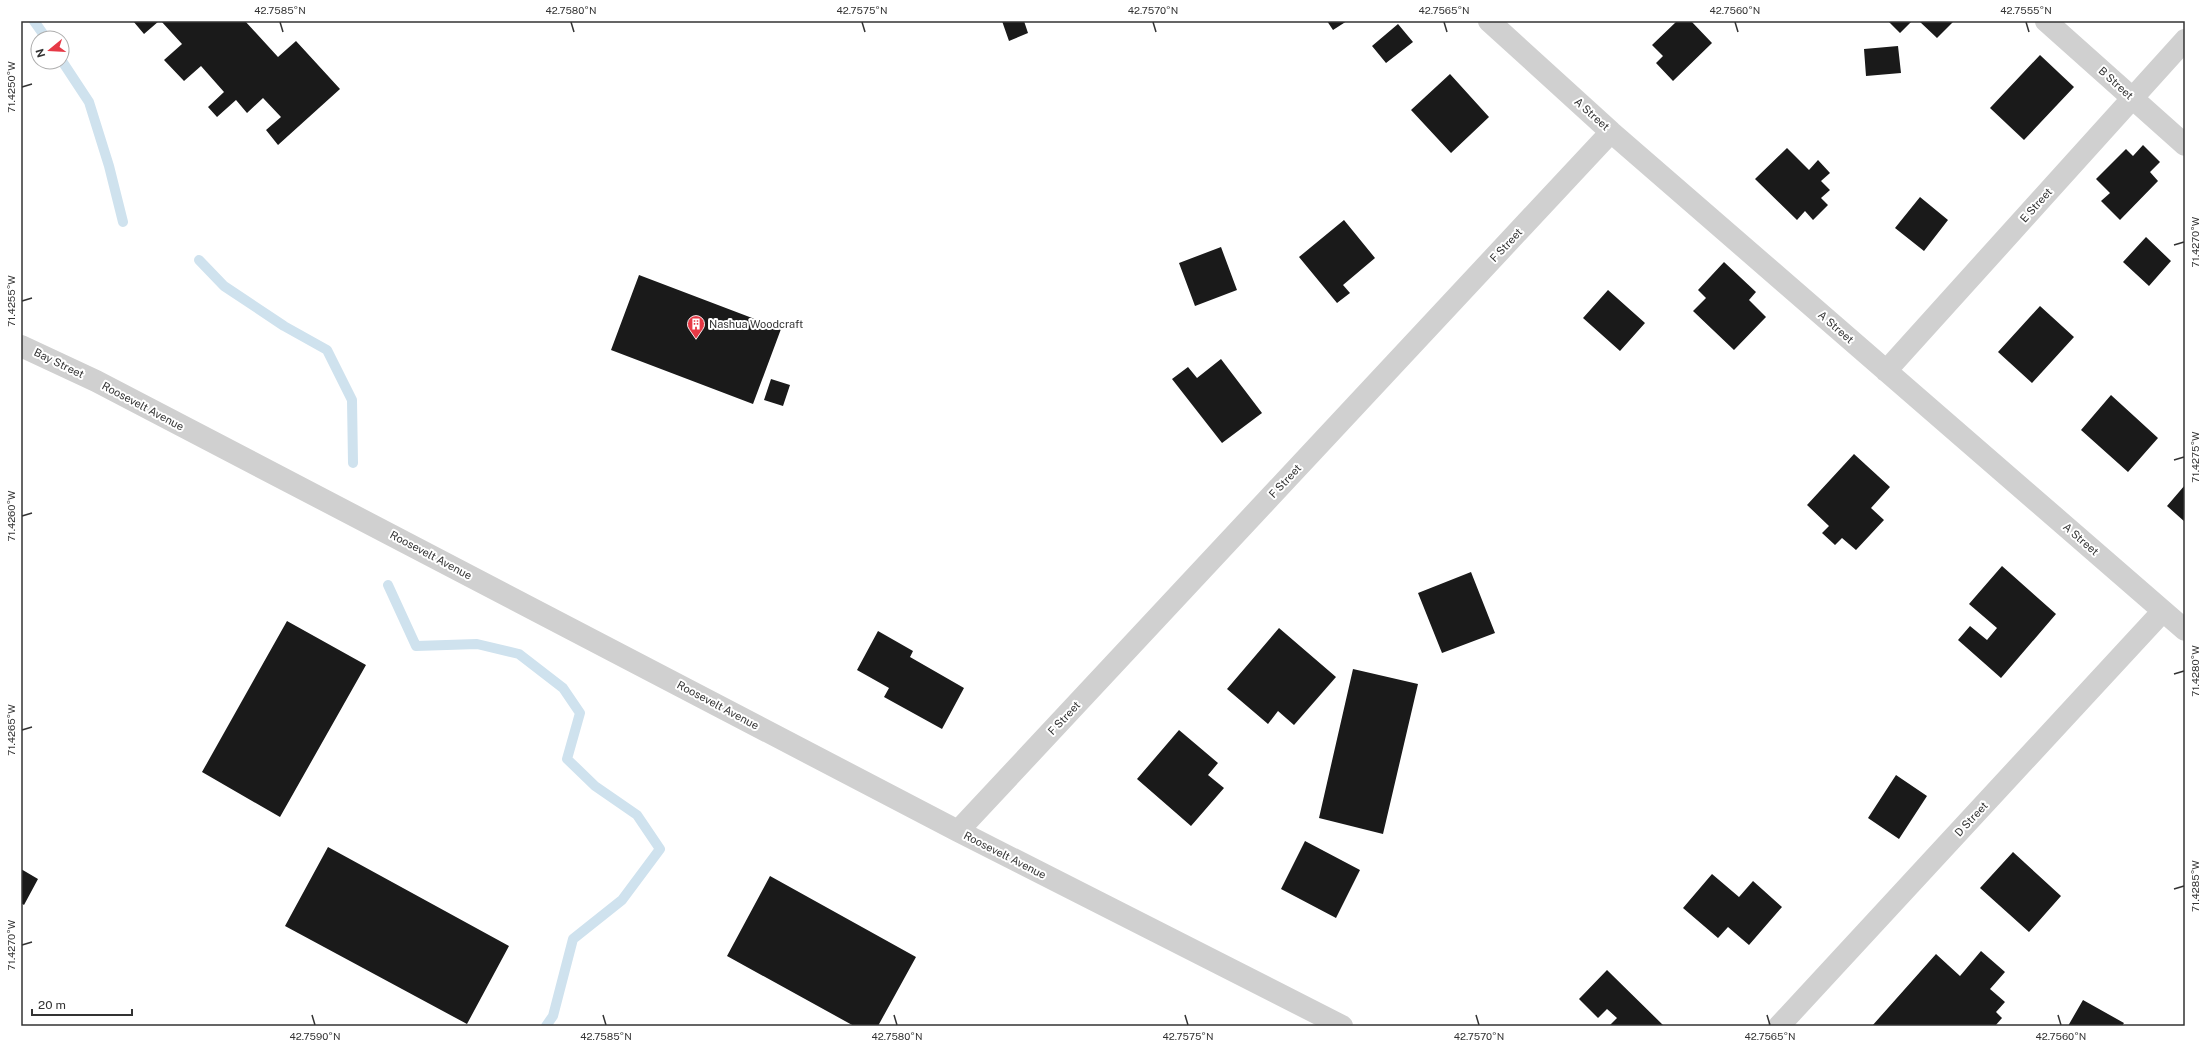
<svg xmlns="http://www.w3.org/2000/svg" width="2206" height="1047" font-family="'Public Sans',sans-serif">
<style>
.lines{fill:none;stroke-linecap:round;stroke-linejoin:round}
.stream{stroke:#cfe2ee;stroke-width:10}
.building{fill:#1a1a1a}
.street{stroke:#d0d0d0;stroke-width:22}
.ticks{fill:none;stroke:#333;stroke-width:1.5}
.labels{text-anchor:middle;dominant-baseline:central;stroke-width:4;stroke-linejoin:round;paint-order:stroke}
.street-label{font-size:11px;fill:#333;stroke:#fff}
.poi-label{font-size:11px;fill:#333;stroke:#fff;text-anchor:start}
.neatline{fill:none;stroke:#333;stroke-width:1.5}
.ticks-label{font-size:10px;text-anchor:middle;fill:#333}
</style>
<rect width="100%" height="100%" fill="#fff"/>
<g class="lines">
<path class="stream" d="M34,21l12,17
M62,61l27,41 20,64 14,56
M199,260l25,26 60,40 43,24 25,50 1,63
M388,585l28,61 61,-2 42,10 44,34 17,25 -13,46 28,27 42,29 23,34 -38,51 -49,39 -20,77 -7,10"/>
</g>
<path class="building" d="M133,21h26l-15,13z
M161,21h84l33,36 18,-16 44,48 -62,56 -12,-15 15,-13 -18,-19 -16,15 -11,-13 -19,17 -9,-10 16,-15 -23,-26 -17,15 -20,-21 18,-16z
M1002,21h22l4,12 -19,8z
M1327,21h20l-14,9z
M1677,21h14l21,22 -39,38 -17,-18 7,-7 -11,-11z
M1888,21h24l-12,12z
M1919,21h35l-17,17z
M1398,24l15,18 -27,21 -14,-17z
M1898,46l3,27 -35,3 -2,-27z
M2040,55l34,32 -50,53 -34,-32z
M1450,74l39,43 -38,36 -40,-43z
M2143,145l17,17 -10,10 8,9 -38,39 -19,-19 9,-8 -14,-14 30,-30 7,7z
M1787,148l22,22 9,-10 12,13 -9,8 9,9 -9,8 7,7 -15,15 -8,-9 -8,9 -42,-41z
M1920,197l28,23 -24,31 -29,-23z
M1344,220l31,38 -32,27 7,8 -13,10 -38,-46z
M2146,237l25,24 -22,25 -26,-24z
M1221,247l16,43 -42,16 -16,-43z
M1724,262l32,30 -7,8 17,17 -32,33 -41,-39 13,-13 -8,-8z
M639,275l142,54 -28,75 -142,-54z
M1608,290l37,33 -25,28 -37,-33z
M2040,306l34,31 -42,46 -34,-31z
M1221,359l41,54 -40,30 -50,-64 16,-12 9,11z
M771,379l19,6 -7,21 -19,-6z
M2111,395l47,43 -30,34 -47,-42z
M1854,454l36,33 -19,21 13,12 -28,30 -14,-12 -7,7 -13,-12 7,-7 -22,-21z
M2185,485v37l-18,-16z
M2002,566l54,48 -55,64 -43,-38 12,-14 17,14 10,-12 -28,-24z
M1471,572l24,61 -53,20 -24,-60z
M287,621l79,44 -86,152 -78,-45z
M1279,628l57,49 -42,48 -16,-14 -10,13 -41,-35z
M878,631l35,20 -3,6 54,31 -22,41 -58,-32 5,-9 -32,-18z
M1353,669l65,15 -35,150 -64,-16z
M1179,730l39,33 -10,12 16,13 -33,38 -54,-47z
M1896,775l31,21 -28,43 -31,-21z
M1305,841l55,29 -24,48 -55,-29z
M328,847l181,99 -42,78 -182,-98z
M2013,852l48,44 -32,36 -49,-44z
M21,869l17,10 -14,26 -3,-2z
M1712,874l27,23 14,-16 29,26 -33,38 -21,-18 -10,11 -35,-30z
M770,876l146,81 -38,69h-24l-127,-70z
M1981,951l24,21 -15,17 15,13 -9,10 6,6 -7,8h-123l64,-72 24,22z
M1607,970l57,56h-55l8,-8 -10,-9 -9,9 -19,-19z
M2083,1000l41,23 -2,3h-54z"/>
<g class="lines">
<path class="street" d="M1489,21l122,111 574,498
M2046,21l139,124
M21,346l75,35 862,450 384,195
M1886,371l299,-331
M958,831l653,-699
M1779,1026l384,-415"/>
</g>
<path class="ticks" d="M280,22l3,10M571,22l3,10M862,22l3,10M1153,22l3,10M1444,22l3,10M1735,22l3,10M2026,22l3,10M22,87l10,-3M2174,245l10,-3M22,301l10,-3M2174,460l10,-3M22,516l10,-3M2174,674l10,-3M22,730l10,-3M2174,889l10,-3M22,945l10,-3M312,1015l3,10M603,1015l3,10M894,1015l3,10M1185,1015l3,10M1476,1015l3,10M1767,1015l3,10M2058,1015l3,10"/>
<defs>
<g id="building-pin" transform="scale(0.9)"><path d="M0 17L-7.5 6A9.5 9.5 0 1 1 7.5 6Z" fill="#e63946" stroke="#fff"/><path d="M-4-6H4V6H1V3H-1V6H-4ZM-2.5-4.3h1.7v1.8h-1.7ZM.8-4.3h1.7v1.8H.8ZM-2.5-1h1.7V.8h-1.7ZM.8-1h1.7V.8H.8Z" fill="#fff"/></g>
</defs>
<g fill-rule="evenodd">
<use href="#building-pin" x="696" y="324"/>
</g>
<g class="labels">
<g class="street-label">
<text transform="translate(2116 83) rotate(42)">B Street</text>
<text transform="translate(1592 114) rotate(42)">A Street</text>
<text transform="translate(2036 205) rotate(-48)">E Street</text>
<text transform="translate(1506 245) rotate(-47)">F Street</text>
<text transform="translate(1836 327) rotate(41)">A Street</text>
<text transform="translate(59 363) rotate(26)">Bay Street</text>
<text transform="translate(143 406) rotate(28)">Roosevelt Avenue</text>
<text transform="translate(1285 481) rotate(-47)">F Street</text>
<text transform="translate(2081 539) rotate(41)">A Street</text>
<text transform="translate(431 555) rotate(28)">Roosevelt Avenue</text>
<text transform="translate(718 705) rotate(28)">Roosevelt Avenue</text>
<text transform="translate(1064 718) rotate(-47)">F Street</text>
<text transform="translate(1971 819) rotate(-47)">D Street</text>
<text transform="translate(1005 855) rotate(27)">Roosevelt Avenue</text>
</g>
<g class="poi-label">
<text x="709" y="324">Nashua Woodcraft</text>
</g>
</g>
<rect width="2206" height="1047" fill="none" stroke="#ffffff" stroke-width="44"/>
<g transform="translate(50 50) rotate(252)"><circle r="19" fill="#ffffff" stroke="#adadad"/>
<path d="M0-3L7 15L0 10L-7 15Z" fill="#e63946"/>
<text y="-6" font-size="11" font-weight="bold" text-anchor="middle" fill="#333333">N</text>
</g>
<path d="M32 1009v6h100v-6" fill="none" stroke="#333333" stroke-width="2"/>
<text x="38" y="1009" font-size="12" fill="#333333" stroke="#ffffff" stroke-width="3" paint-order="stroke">20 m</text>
<rect x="22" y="22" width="2162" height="1003" class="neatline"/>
<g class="ticks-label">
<text x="280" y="14">42.7585°N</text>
<text x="571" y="14">42.7580°N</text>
<text x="862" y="14">42.7575°N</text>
<text x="1153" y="14">42.7570°N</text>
<text x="1444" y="14">42.7565°N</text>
<text x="1735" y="14">42.7560°N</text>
<text x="2026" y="14">42.7555°N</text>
<text transform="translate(11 87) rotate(-90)" y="4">71.4250°W</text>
<text transform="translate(2195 242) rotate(-90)" y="4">71.4270°W</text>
<text transform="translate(11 301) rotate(-90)" y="4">71.4255°W</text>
<text transform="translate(2195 457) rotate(-90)" y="4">71.4275°W</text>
<text transform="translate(11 516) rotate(-90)" y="4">71.4260°W</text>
<text transform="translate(2195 671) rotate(-90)" y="4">71.4280°W</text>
<text transform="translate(11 730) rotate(-90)" y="4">71.4265°W</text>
<text transform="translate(2195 886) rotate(-90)" y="4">71.4285°W</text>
<text transform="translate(11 945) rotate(-90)" y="4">71.4270°W</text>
<text x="315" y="1040">42.7590°N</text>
<text x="606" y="1040">42.7585°N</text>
<text x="897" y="1040">42.7580°N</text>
<text x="1188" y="1040">42.7575°N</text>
<text x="1479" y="1040">42.7570°N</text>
<text x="1770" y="1040">42.7565°N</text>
<text x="2061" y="1040">42.7560°N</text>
</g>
</svg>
